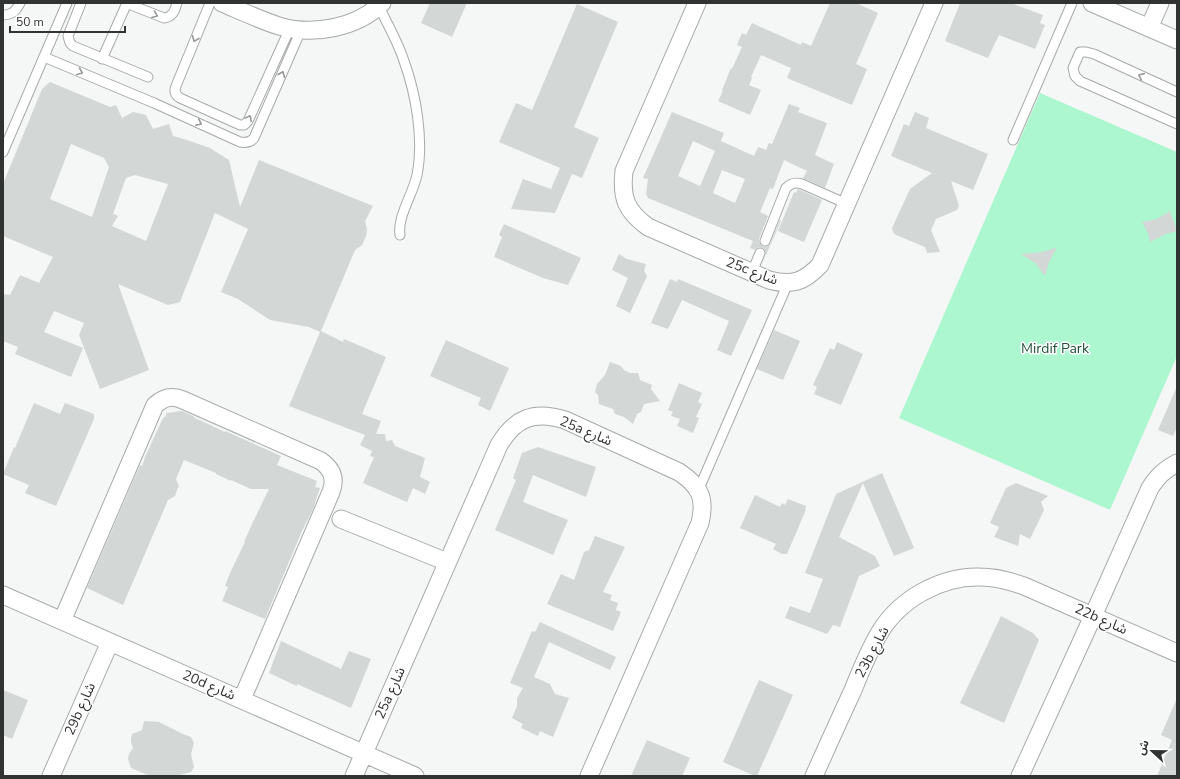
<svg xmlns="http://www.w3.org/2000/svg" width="1180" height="779" font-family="'Nunito Sans','Noto Sans Arabic',sans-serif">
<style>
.green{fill:#adf7d0}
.building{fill:#d3d7d5;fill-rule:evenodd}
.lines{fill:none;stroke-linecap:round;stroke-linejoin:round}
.service-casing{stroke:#a6aaa8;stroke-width:11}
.minor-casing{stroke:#a6aaa8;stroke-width:19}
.service{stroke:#fff;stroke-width:9}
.minor{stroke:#fff;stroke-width:17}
.oneway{stroke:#989898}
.labels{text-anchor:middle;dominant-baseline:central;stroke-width:3;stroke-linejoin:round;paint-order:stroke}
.street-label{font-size:14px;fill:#313232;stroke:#fff}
.park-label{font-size:14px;fill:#224f3a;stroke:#fff}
</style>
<rect width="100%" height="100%" fill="#f4f7f5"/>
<path class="green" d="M1040,93l137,59v204l-67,154 -211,-92z"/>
<path class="building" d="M430,3h37l-15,34 -31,-14z
M830,3h26l22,10 -22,51 11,5 -15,36 -65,-27 4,-10 -30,-13 -10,22 1,1 -3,7 12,5 -11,25 -32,-14 5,-10 -1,-1 9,-22 1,1 10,-22 -5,-2 5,-12 4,2 6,-12 49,22 1,-3 9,4z
M960,3h51l32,12 -3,8 5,2 -10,24 -36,-14 -11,23 -43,-17z
M577,4l41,18 -44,105 25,11 -17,40 -10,-4 -17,39 -44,-4 12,-30 28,10 9,-21 -61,-26 17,-39 16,7z
M50,82l60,25 6,-2 6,13 11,-6 13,3 7,14 16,-5 4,12 11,3 26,9 19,12 11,47 19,-47 114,46 -8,15 2,9 -1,6 -4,9 -7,5 -34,81 22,11 1,-3 42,18 -24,57 19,7 -5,13h9l1,7 6,-1 3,6 30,12 -5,19 10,5 -5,12 -12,-6 -6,14 -44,-19 11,-26 -4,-1 2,-5 -12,-6 5,-10 -76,-29 31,-74 -11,-5 -39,-7 -32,-21 -17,-7 27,-63 -33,-16 -35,89 -12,3 -50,-21 31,86 -49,19 -21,-54 5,-12 -30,-12 -10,21 39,16 -12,29 -56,-23 3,-7 -15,-6v-47l7,1 10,-20 19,8 14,-26 -50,-21v-52l39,-95zM71,144l33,14 5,9 -17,50 -42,-18zM135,175l33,9 -22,57 -34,-15 6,-10 -5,-2 13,-36z
M789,104l11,4 -2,4 29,11 -12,32 19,9 -9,24 -22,-10 4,-7 -23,-11 -11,29 -3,-1 -10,24 8,4 -9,23v3l3,4 4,1 4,-3 10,-24 1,1 -15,34 -1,-5 -2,-2 -4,-1 -4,3 -5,-2 3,-7 -105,-43 -2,-4 2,-15 -5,-1 29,-66 52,21 -3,8 33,15 4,-9 8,3 3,-7 3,1zM693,141l22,10 -15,35 -22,-10zM722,170l23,9 -10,24 -22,-10z
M915,112l14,6 -3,10 62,26 -15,36 -22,-9 8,25 -2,4 -21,9 -5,11 9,22 -13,1 -2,-6 -31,-13 -2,-6 18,-39 22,-16 -41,-17 13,-32 5,2z
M798,189l24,11 -18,42 -26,-11 16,-39 2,1z
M1170,211l7,20 -11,3 -16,8 -2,-9 -6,-11 15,-3z
M504,224l77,34 -13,27 -25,-7 -49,-21 8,-20 -3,-2z
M1057,247l-8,15 -4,14 -9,-12 -15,-10 22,-2z
M619,254l8,5 19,5 -2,7 3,5 -17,37 -14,-7 12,-28 -16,-8z
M670,279l7,3 1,-3 74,31 -21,46 -14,-6 12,-29 -47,-21 -14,29 -17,-6z
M774,330l26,11 -17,39 -26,-11z
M446,340l63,28 -19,43 -12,-6 3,-7 -51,-22z
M837,342l26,12 -22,51 -27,-11 3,-7 -4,-2 17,-37 4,2z
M610,362l11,4 3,4 6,3h8l2,7 12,5 -1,4 9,12 -16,3 -3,8 -4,2 -4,10 -9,-7 -9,-3 -2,-5 -14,-5 -1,-9 -3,-3 2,-8 8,-9z
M679,383l23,10 -4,9 4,2 -6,13 3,1 -6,15 -16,-7 3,-7 -9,-3 2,-4 -5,-2z
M1177,386v41l-4,9 -15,-6z
M34,403l26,11 5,-11 29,11v5l-38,87 -31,-13 4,-8 -26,-11 11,-27 1,1z
M182,411l11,5 2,2 30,14v-1l56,25 -4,9 40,16 -2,6 5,1 -7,21 -11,22 -37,88 -43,-18 6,-14 -3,-1 5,-13 15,-31h-1l8,-18 17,-35h-18l-20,-9v1l-15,-7v-1l-32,-13 -8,19 3,7 -2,4 -2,6 -7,4 -45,105 -36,-17 53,-123 2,1 3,-9 18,-39 3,-2v-3z
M538,447l58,20 -10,30 -53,-22 -10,27 45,18 -15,35 -58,-25 21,-50 -3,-2 9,-25z
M882,473l32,75 -20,8 -31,-73 -24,54 36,19 5,10 -21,10 -19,51 -7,-2 -6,9 -42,-16 5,-12 20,7 13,-34 -18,-6 31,-79z
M1016,483l32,13 -7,6 3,8 -14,29 -10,-5 -2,12 -24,-9 5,-10 -9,-4 16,-35z
M755,495l25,12 2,-4 3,2 3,-6 18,7 -1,6 -18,42h-5l-9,-5 3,-5 -36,-16z
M595,536l30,11 -22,45 9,3 -2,5 8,3 -2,7 5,2 -8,19 -66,-27 14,-30 13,6 10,-28 5,-2z
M1001,616l32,17 6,7 -35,83 -44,-20z
M540,622l76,35 -6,13 -61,-28 -15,35 16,7 5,10 14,4 -16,39 -13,-6 -2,5 -17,-8 2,-4 -11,-6 5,-12v-8l6,-10 -13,-5 22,-52 3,1z
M281,641l60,28 8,-18 22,8 -20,49 -54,-24v2l-28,-13z
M759,680l34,15 -36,81h-2l-32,-14z
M3,690l25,10 -16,39 -9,-4z
M1177,698v78h-20l15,-36 -11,-5z
M144,721l15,1 24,12 8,3 3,6 -3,11 3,13 -3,5 -16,4h-25l-19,-8 -3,-9 1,-5 4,-6 -2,-6v-4l1,-4 10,-4z
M647,740l43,18 -8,18h-51z"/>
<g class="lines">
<g class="service-casing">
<path id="service" d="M81,3l-13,33 2,7 3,3 75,31
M126,3l38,15c9,-1 11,-8 13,-15
M210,3l-34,83c-2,5 -1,9 4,12l60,27h4l4,-4 42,-93
M379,6c8,18 19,36 25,55 12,33 20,79 13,114 -4,19 -20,42 -17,60
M3,15c9,0 13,-4 17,-12
M44,57l110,46 86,39c6,1 11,0 14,-4l47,-108
M102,59l25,-56
M1177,92l-83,-38 -8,-2h-6l-7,16 2,8 5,5 97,43
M1013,140l59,-137
M3,152l64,-149
M765,241l21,-53c5,-5 9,-6 16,-4l45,20
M752,272l8,-19
M698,491l90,-208"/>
</g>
<g class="minor-casing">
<path id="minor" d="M222,3c19,8 38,17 57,23 34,10 78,2 103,-23
M697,3l-73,168c-3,27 2,40 24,56l121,53c23,6 35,2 51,-15l114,-262
M1092,3l85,37
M1149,28l11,-25
M341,519l106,43
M3,595l412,181
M62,621l93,-216c9,-8 17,-10 28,-5l138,61c11,8 15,18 10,31l-89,207
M51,776l59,-134
M354,776l145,-331c16,-27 35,-35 66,-25l114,52c21,14 27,26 21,51l-111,253
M814,776c13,-29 26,-58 39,-86 8,-20 16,-40 27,-58 20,-33 61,-56 100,-55 15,0 30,4 44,9l153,67
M1020,776l73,-160 57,-128c8,-12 14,-18 27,-25"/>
</g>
<use href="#service" class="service"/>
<use href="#minor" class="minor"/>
</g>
<defs><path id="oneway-chevron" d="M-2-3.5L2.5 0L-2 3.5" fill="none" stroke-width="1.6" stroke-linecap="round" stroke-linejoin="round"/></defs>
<g class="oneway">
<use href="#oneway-chevron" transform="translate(155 15) rotate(21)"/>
<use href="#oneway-chevron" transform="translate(195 39) rotate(112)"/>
<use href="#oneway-chevron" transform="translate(80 72) rotate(22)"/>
<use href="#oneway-chevron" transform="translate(282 74) rotate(-67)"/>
<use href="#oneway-chevron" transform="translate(1141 76) rotate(-156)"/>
<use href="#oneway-chevron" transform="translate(249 118) rotate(-62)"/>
<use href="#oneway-chevron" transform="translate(199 123) rotate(25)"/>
</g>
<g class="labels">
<g class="street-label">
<text transform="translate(752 271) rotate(21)">25c شارع</text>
<text transform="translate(586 431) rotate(23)">25a شارع</text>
<text transform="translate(1101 619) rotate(24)">22b شارع</text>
<text transform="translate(872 652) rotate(-62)">23b شارع</text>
<text transform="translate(209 685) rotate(23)">20d شارع</text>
<text transform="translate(390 693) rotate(-66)">25a شارع</text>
<text transform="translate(80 709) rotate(-66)">29b شارع</text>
</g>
<g class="park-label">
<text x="1055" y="348">Mirdif Park</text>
</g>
</g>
<rect width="1180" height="779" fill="none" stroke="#313232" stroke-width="8"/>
<g transform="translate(1152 751) rotate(292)" stroke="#ffffff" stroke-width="3" paint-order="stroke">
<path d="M0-3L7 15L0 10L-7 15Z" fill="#313232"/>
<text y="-6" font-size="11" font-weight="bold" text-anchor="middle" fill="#313232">ش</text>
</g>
<path d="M10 26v6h115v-6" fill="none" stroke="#313232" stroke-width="2"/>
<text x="16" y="26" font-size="12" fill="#313232" stroke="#ffffff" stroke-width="3" paint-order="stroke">50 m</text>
</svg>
